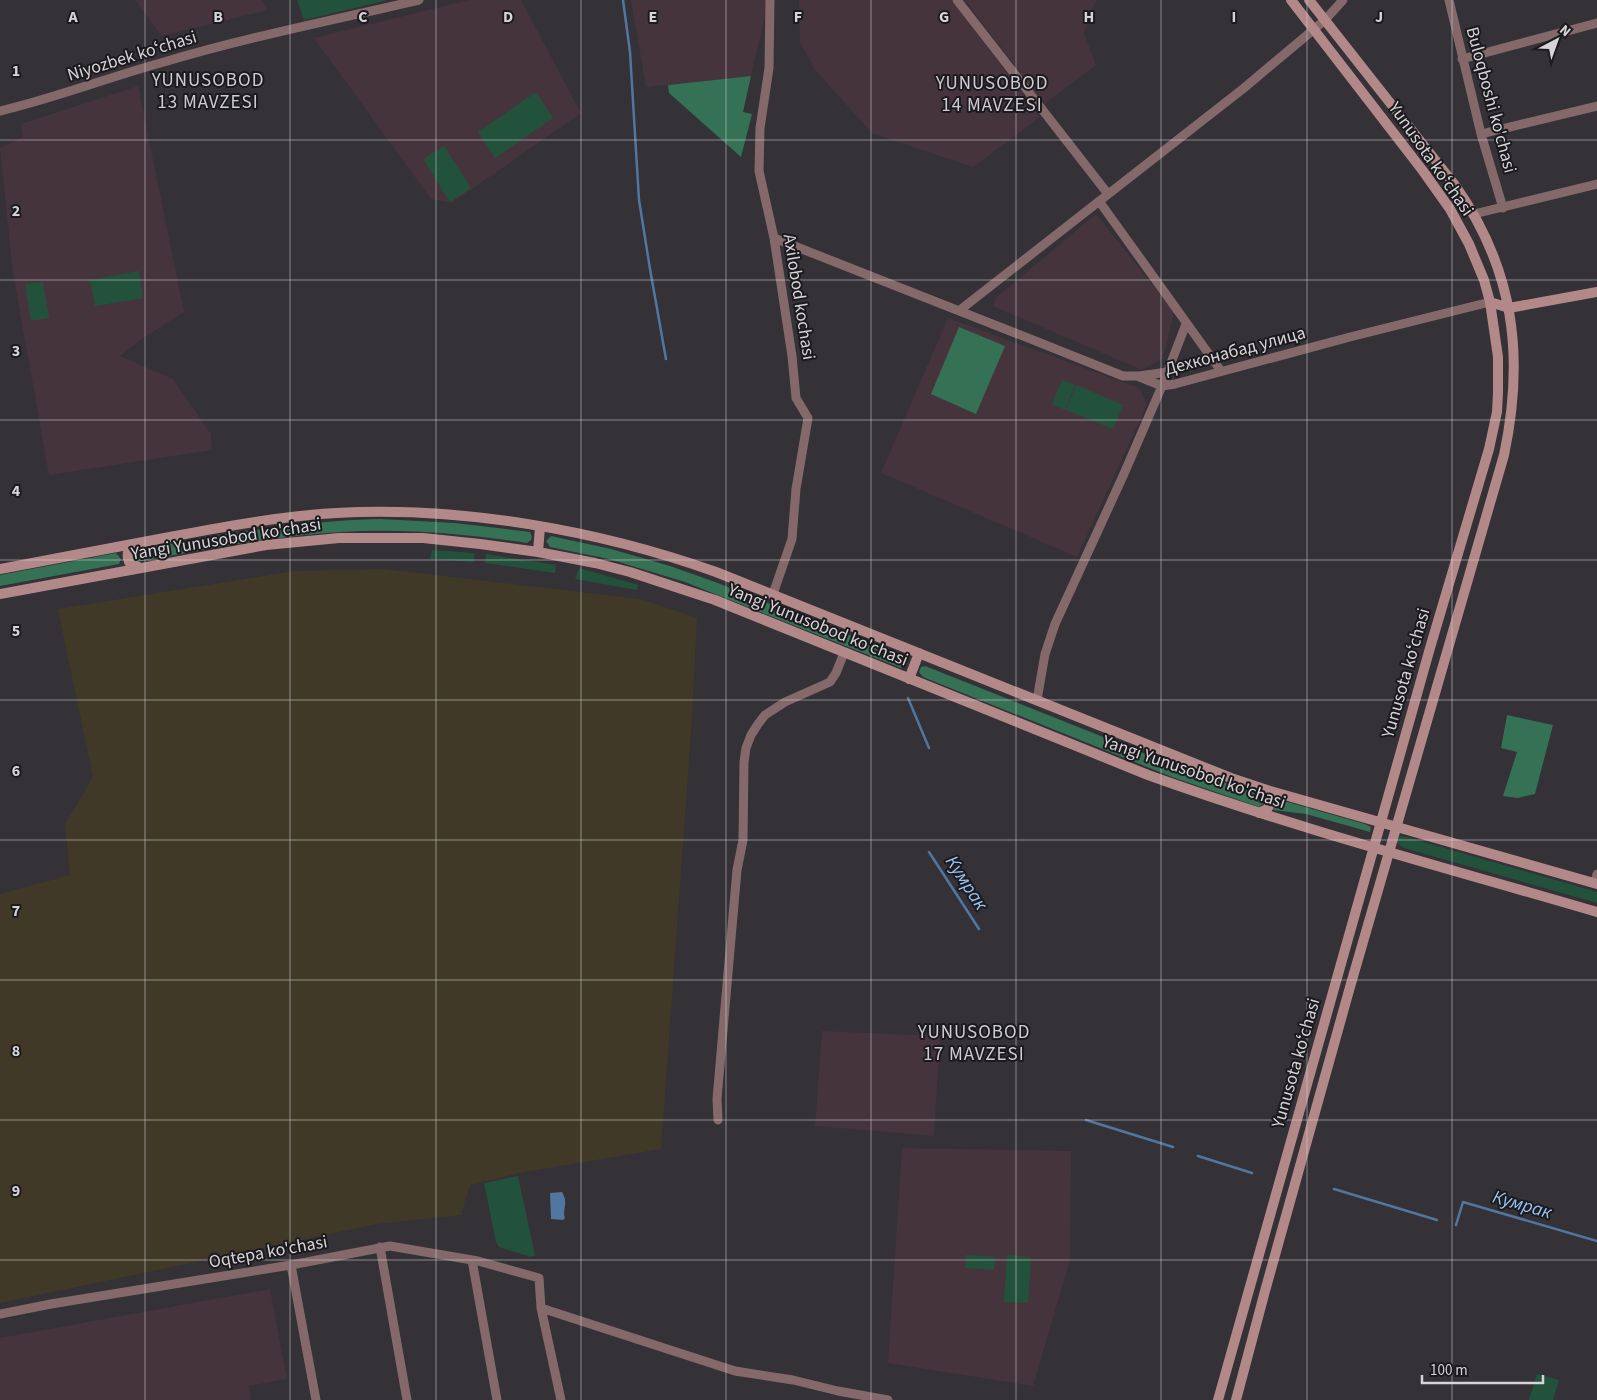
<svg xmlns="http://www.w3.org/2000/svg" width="1597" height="1400" font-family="'Source Sans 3',sans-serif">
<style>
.industrial{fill:#413928}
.education{fill:#46343d}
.green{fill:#23523c}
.forest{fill:#357155}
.water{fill:#5176a0}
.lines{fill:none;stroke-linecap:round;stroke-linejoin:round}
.stream{stroke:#5176a0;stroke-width:2.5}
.street{stroke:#85696a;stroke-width:9}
.secondary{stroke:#b38889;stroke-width:10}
.grid{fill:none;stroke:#d6d4d8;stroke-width:1;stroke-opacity:0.55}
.labels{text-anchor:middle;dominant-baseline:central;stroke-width:4;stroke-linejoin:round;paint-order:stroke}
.street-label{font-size:18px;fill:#d6d4d8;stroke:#1b1a1d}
.neighbourhood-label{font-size:19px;letter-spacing:1px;fill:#cfccd4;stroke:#1b1a1d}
.water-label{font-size:19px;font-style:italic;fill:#98c5f7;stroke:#1b1a1d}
.grid-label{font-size:16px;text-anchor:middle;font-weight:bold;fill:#d6d4d8;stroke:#1b1a1d;stroke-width:4;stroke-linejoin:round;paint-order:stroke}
</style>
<rect width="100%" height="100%" fill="#343137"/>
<path class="industrial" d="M383,569l257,30 57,19 -5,100 -31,431 -137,23 -54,13 -9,30 -84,9 -377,79v-409l70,-19 -5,-51 28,-47 -35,-168 237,-38z"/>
<path class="education" d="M135,0h126l7,10 -106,26z
M469,0h52l60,113 -129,90 -21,-4 -117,-161z
M631,0h138l-18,76 -105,11z
M799,0h153l88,117 -67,50 -101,-34 -57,-63 -15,-28z
M965,0h132l-5,9 -8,24 12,32 -52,39z
M138,86l46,226 -41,26 -23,18 53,23 38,55 1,16 -163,25 -36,-202 -13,-125 23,-11 -2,-13z
M1096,214l78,98 -11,46 -21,12 -149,-64 3,-8z
M948,318l191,70 8,17 -70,152 -196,-84z
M822,1031l118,5 -6,100 -119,-10z
M902,1148l169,3 -1,109 -37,126 -145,-23z
M270,1289l17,90 -38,7 2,14h-251v-62z"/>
<path class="green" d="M297,0h91l-84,20z
M536,92l17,26 -58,40 -17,-26z
M444,146l27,42 -21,14 -27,-43z
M139,271l4,27 -48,8 -5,-26z
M43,282l6,36 -18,3 -6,-37z
M1062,380l13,5 -10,25 -13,-6z
M1076,385l47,20 -10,24 -47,-19z
M432,550l42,3v9l-44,-3z
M486,554l70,11 -1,8 -70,-10z
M579,568l59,17 -1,5 -62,-11z
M1400,836l6,1 191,55v11l-193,-55 -10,-7 1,-3z
M518,1176l17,79 -4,2 -32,-10 -3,-5 -12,-59z
M966,1255l29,2 -1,13 -29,-2z
M1007,1255l24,2 -3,46 -24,-1z
M1537,1374l22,6 -6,20h-24z"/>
<path class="forest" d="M751,76l-8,36 9,2 -11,43 -72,-64 -1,-8z
M959,327l46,19 -29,68 -45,-20z
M380,519l75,4 75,9 2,5 -1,3 -4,3c-61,-9 -123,-15 -185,-11 -69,4 -138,18 -206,30l-4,-5 2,-7c82,-14 163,-29 246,-31z
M551,536l60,13 59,17 45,16 190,75 2,3v4l-6,4 -216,-86 -76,-23 -59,-12 -4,-6z
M116,553l5,6 -2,5 -119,22v-11z
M925,666l251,100 86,29 2,3 1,4 -6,5 -87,-30 -249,-100 -4,-5 2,-5z
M1507,715l46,10 -18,69 -17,4 -15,-2 14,-44 -16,-4z
M1277,799l88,25 6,3 -1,5 -64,-18 -33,-4z"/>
<path class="water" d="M562,1192c7,12 0,17 3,26l-2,2 -12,-1 -1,-26z"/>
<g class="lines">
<path class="stream" d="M623,0l7,52 9,148 11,69 16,90
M908,698l21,50
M929,852l50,77
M1086,1120l87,27
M1198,1156l54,17
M1334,1189l103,31
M1456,1225l7,-23 134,39"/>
<path class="street" d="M770,0l-1,68 -9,60 -1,43 15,67 18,118 4,42 12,20 -12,71 -4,50 -19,55
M957,0l151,194
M1449,0l32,134 22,74
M1462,59l135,-36
M0,111c56,-13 109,-34 164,-49 84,-25 170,-42 255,-62
M1481,134l116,-28
M1099,201l122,170
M1474,214l123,-30
M774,238c116,46 233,91 349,138h14l25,10 13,-2 175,-47 140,-35
M960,310l284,-222 81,-68 18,-20
M1139,376l29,-4
M1037,700l8,-46 10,-30 68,-148 39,-90 24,-62
M1595,883l2,-9
M718,1120l-1,-21 20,-229 6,-30 1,-78 2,-14 5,-13 7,-11 7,-9 20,-13 45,-20 6,-9 8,-20
M380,1247l27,153
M472,1260l25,140
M291,1265l25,135
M541,1308l20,92
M0,1314l51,-10 240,-39 99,-19 88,15 61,17 2,30 194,63 58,9 45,11 50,9"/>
<path class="secondary" d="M1490,302l19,6 88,-16
M133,544c-5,7 -7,10 -4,18l11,6
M538,552l2,-25
M0,569c58,-11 117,-22 175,-33 53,-10 107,-20 161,-23 125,-7 262,17 380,59l515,206 36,12 330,94
M0,594l266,-49 73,-7h84l57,6 58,8 57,11 35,9 85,28 433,175c147,53 299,93 449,137
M909,679l10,-26
M1259,813l8,-4 5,-8 -1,-7 -4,-4
M1218,1400l212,-752 59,-199 8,-37 1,-19v-36l-8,-55 -6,-22 -15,-36 -19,-35 -27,-38 -132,-171
M1236,1400l29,-109 85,-304 154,-532c21,-99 10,-187 -50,-271l-145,-184"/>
</g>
<path class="grid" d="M145,0v1400M290,0v1400M436,0v1400M581,0v1400M726,0v1400M871,0v1400M1016,0v1400M1161,0v1400M1307,0v1400M1452,0v1400M0,140h1597M0,280h1597M0,420h1597M0,560h1597M0,700h1597M0,840h1597M0,980h1597M0,1120h1597M0,1260h1597"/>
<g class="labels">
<g class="street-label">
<text transform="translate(132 56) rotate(-17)">Niyozbek koʻchasi</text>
<text transform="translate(1491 100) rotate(75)">Buloqboshi ko'chasi</text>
<text transform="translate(1431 159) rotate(55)">Yunusota koʻchasi</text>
<text transform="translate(799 297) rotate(81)">Axilobod kochasi</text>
<text transform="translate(1235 351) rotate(-15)">Дехконабад улица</text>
<text transform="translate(226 539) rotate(-9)">Yangi Yunusobod ko'chasi</text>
<text transform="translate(818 625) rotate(22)">Yangi Yunusobod ko'chasi</text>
<text transform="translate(1406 673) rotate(-74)">Yunusota koʻchasi</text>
<text transform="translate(1194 772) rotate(19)">Yangi Yunusobod ko'chasi</text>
<text transform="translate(1296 1063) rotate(-74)">Yunusota koʻchasi</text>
<text transform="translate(268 1252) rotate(-10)">Oqtepa ko'chasi</text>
</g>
<g class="neighbourhood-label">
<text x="208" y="80">YUNUSOBOD<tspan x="208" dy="22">13 MAVZESI</tspan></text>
<text x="992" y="83">YUNUSOBOD<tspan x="992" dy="22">14 MAVZESI</tspan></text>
<text x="974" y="1032">YUNUSOBOD<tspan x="974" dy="22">17 MAVZESI</tspan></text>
</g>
<g class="water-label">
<text transform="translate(966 883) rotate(57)">Кумрак</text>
<text transform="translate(1522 1205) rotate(16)">Кумрак</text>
</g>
</g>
<g class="grid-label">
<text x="73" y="22">A</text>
<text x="218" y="22">B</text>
<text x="363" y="22">C</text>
<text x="508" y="22">D</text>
<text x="653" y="22">E</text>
<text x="798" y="22">F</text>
<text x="944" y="22">G</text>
<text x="1089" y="22">H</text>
<text x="1234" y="22">I</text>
<text x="1379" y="22">J</text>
<text x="16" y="76">1</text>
<text x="16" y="216">2</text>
<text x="16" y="356">3</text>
<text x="16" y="496">4</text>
<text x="16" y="636">5</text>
<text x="16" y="776">6</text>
<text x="16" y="916">7</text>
<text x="16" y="1056">8</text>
<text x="16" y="1196">9</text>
</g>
<g transform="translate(1557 40) rotate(41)" stroke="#1b1a1d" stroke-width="4" paint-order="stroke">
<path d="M0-4L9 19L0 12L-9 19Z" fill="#d6d4d8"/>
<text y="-8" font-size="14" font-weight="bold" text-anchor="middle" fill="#d6d4d8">N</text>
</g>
<path d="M1422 1375v8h121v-8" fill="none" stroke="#d6d4d8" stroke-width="2.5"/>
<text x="1430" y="1375" font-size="15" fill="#d6d4d8" stroke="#1b1a1d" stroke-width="4" paint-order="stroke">100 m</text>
</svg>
